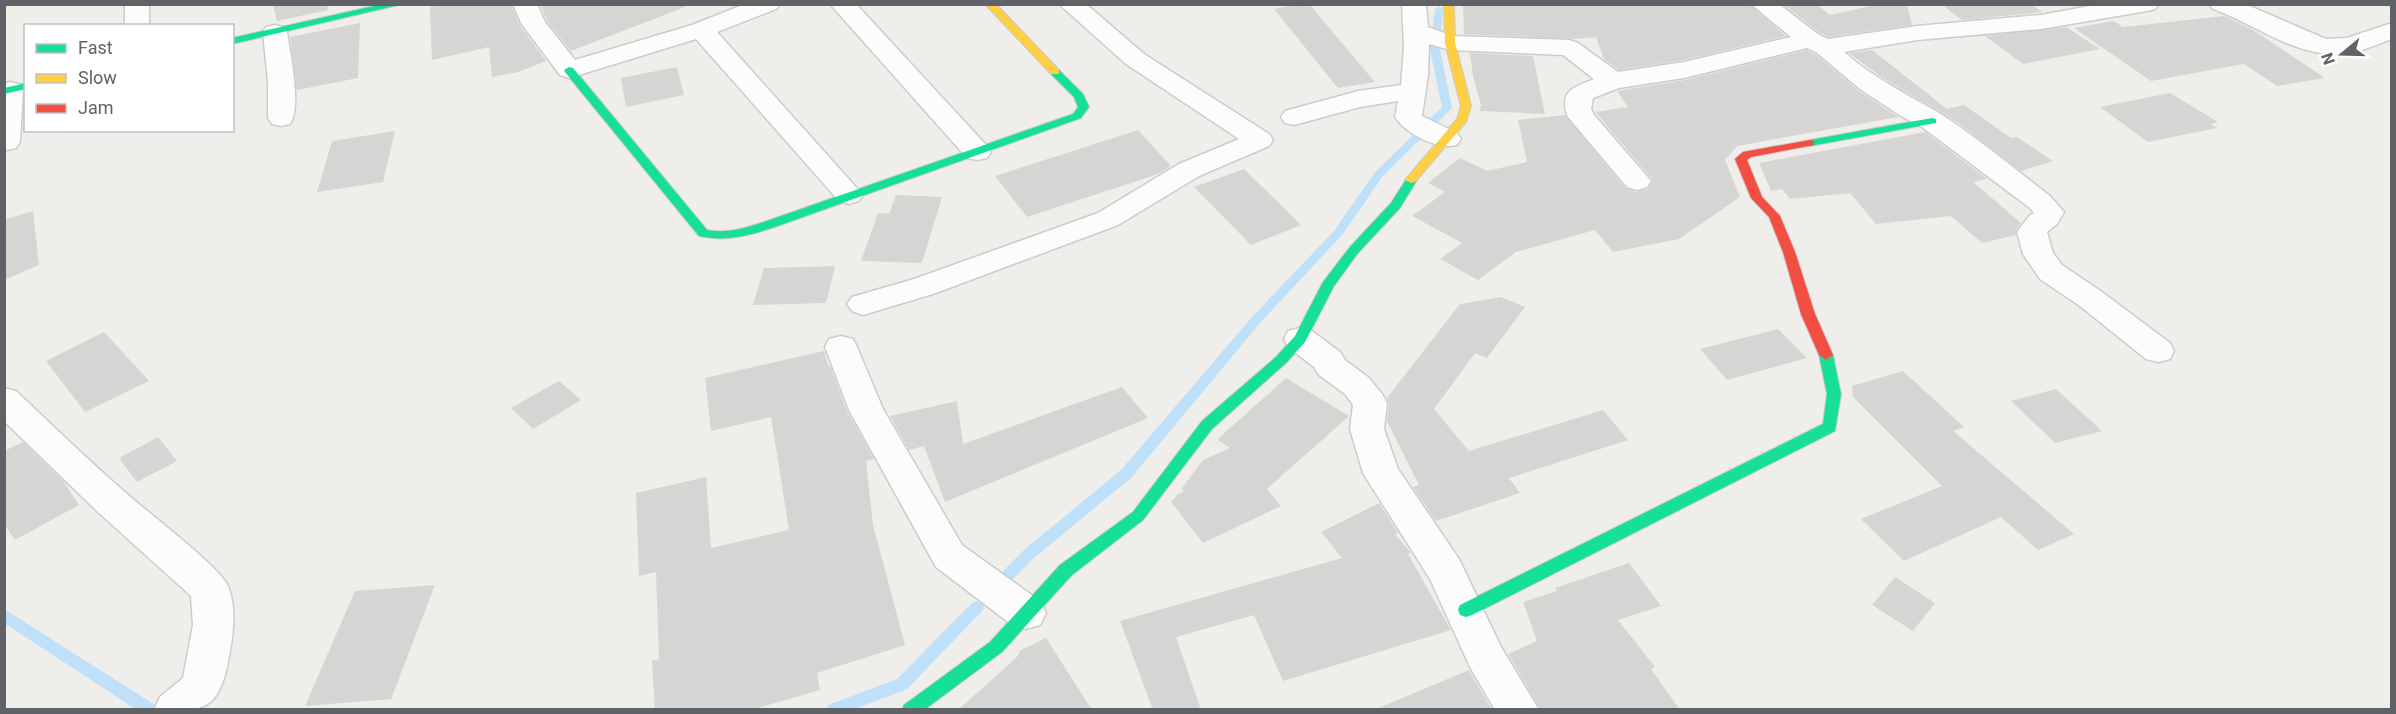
<svg xmlns="http://www.w3.org/2000/svg" width="2396" height="714" font-family="Roboto,sans-serif">
<style>
.lines{fill:none;stroke-linecap:round;stroke-linejoin:round}
.stream{fill:#bfe0f9;fill-rule:evenodd}
.building{fill:#d6d5d3}
.street-casing{stroke:#cbcccc;stroke-width:3}
.fast-casing{stroke:#cacacb;stroke-width:2}
.slow-casing{stroke:#cacacb;stroke-width:2}
.jam-casing{stroke:#cacacb;stroke-width:2}
.street{fill:#fdfcfc;fill-rule:evenodd}
.fast{fill:#16e098;fill-rule:evenodd}
.slow{fill:#ffcf43;fill-rule:evenodd}
.jam{fill:#f24e42;fill-rule:evenodd}
</style>
<rect width="100%" height="100%" fill="#efeeea"/>
<g class="lines">
<path class="stream" d="M1439,6l4,3 -3,41 12,58 -2,2 -67,66 -41,59 -82,88 -129,155 -96,79 -22,22 -5,2 -5,-2 -2,-4 2,-4 22,-22 96,-79 131,-153 82,-86 41,-59 67,-65 -12,-57 5,-41z
M977,601l5,2 2,4 -2,4 -75,78 -55,21h-26l2,-5 69,-26 75,-76z
M4,609l151,96 2,5h-20l-133,-87z"/>
</g>
<path class="building" d="M273,4h54l1,6 -51,11z
M444,4h67l8,20 27,37 -28,11 -26,5 -3,-30 -57,13 -2,-53z
M540,4h144l1,3 -114,44 -24,-30z
M1300,4h9l66,78 -37,6 -64,-79z
M1463,4h286l37,32 -102,24 -65,10 -15,-11 -8,-22 -22,2 -110,-5z
M1783,4h33l14,11 50,-11h27l5,21 -84,12 -8,-4z
M1941,4h89l13,8 -81,8z
M2224,16l29,14 72,48 -48,8 -33,-22 -93,17 -77,-53 39,-7 10,6z
M360,23l-2,55 -61,12 -7,-53z
M2066,27l34,22 -77,15 -38,-28z
M1807,50l8,4 44,37 39,26 -161,29 -12,14 15,37 -61,42 -66,13 -18,-22 -79,22 -38,28 -38,-21 22,-16 -50,-27 33,-24 -17,-9 32,-25 27,13 40,-9 -9,-42 47,-5 60,73 11,4 12,-3 5,-9 -58,-68 33,-5 -11,-16 68,-11z
M1872,50l75,59 17,-4 47,33 6,-1 36,24 -32,10 -64,-49 -77,-46 -31,-23z
M1470,53l63,3 12,58 -65,-3 1,-6 -8,-29z
M677,67l7,28 -58,12 -5,-29z
M2170,93l48,29 -7,2 6,4 -69,14 -48,-35z
M1138,130l33,36 -13,8 -131,43 -32,-41z
M395,131l-12,51 -66,10 15,-51z
M1925,132l62,47 -14,3 48,41 -6,8 1,4 -34,8 -31,-27 -75,8 -26,-31 -60,6 -8,-10 -11,2 -12,-28z
M1244,169l57,56 -50,20 -57,-58z
M896,195l46,2 -20,66 -61,-2 17,-48 11,1z
M33,211l6,54 -35,15v-60z
M835,266l-9,37 -73,2 11,-37z
M1501,297l24,10 -38,51 -12,-5 -41,56 35,42 134,-41 25,30 -119,38 11,15 -84,28 -23,-34 6,-2 -32,-64 2,-18 -2,-5 73,-94z
M1778,329l29,29 -80,22 -27,-31z
M104,332l45,49 -64,31 -39,-51z
M824,351l4,15h2l17,45 27,48 -8,2 7,64 32,120 -88,28 3,17 -69,20h-96l-3,-49 7,-2 -3,-87 -17,4 -3,-83 70,-16 5,71 78,-18 -18,-113 -60,14 -6,-53z
M1903,371l61,56 -11,4 121,103 -36,16 -37,-33 -97,44 -43,-42 81,-33 -89,-89 -1,-11z
M1286,378l63,38 -82,73 14,17 -78,37 -32,-41 6,-7 7,-4 -2,-3 21,-28 27,-12 -12,-8 3,-4z
M559,381l22,19 -48,29 -22,-21z
M1122,387l26,31 -203,84 -21,-56 -15,4 -19,-34 67,-15 6,43z
M2056,389l46,42 -47,12 -44,-42z
M158,437l19,24 -40,21 -18,-24z
M23,442l40,39 16,24 -64,35 -11,-16v-73z
M1379,503l19,30 -3,1 16,19 -3,1 43,76 -168,51 -29,-66 -78,22 25,73h-48l-33,-89 222,-63 -21,-26z
M1629,563l32,43 -43,14 37,47 -4,2 29,41h-139l-33,-56 29,-13 -14,-39 34,-11 -2,-3z
M1895,577l40,26 -22,28 -41,-26z
M435,585l-44,114 -86,7 50,-115z
M1046,638l46,72h-134l58,-52 5,-8z
M1469,670l23,40h-116v-1z"/>
<g class="lines">
<g class="street-casing">
<path id="street" d="M125,4h24v22h-24z
M513,4h24l8,18 30,38 117,-35 53,-21h35l-4,5 -59,23 146,163 -4,6 -10,3 -10,-3 -143,-162 -127,39 -9,-3 -39,-52z
M830,4h26l131,142 4,6 -4,6 -10,2 -10,-2z
M1059,4h27l58,50 125,80 4,6 -4,6 -70,30 -81,49 -182,68 -73,22 -11,-4 -5,-7 5,-7 62,-18 184,-66 81,-49 60,-25 -113,-75z
M1402,4h24l2,23 25,9 116,4 9,3 40,29 66,-10 107,-25 -40,-33h28l40,31 9,4 89,-13 124,-11 60,-11h58l-4,5 -8,2 -106,18 -124,11 -73,12c29,26 65,43 98,63 37,24 73,54 108,81l14,16 -7,12 -10,8 6,21 9,12 40,27 68,51 4,8 -4,8 -12,3 -12,-3 -66,-53 -40,-27 -17,-25 -6,-22 13,-17 4,-2 -4,-5 -108,-81 -21,-11 -41,-27 -44,-37 -9,-4 -123,30 -65,10 -26,10 -2,11 3,6 57,66 -4,6 -10,3 -10,-3 -59,-70c-10,-26 6,-30 26,-38l-31,-24 -113,-5 -21,-6 -1,31 -6,41 35,17 4,6 -4,6c-20,5 -51,-11 -62,-28l3,-16 -38,6 -66,18 -9,-2 -4,-6 4,-6 73,-20 43,-6 3,-38z
M2209,4h36l81,35 21,-1 45,-15v16c-17,6 -35,15 -54,15 -44,2 -85,-31 -125,-45z
M275,25l9,2 3,5c3,21 15,75 3,92l-9,2 -9,-2 -4,-6v-36l-5,-50 3,-5z
M10,82l9,2 4,6 -3,52 -4,6 -10,2 -2,-66z
M1300,328l12,3 28,21 5,8 24,18 13,16 5,9 -3,26 14,40 61,90 42,88 38,63h-44l-25,-43 -40,-88 -67,-106 -13,-44 3,-24 -8,-11 -26,-19 -5,-8 -26,-20 -4,-8 4,-8z
M841,336l12,3 4,8 26,62 79,136 78,56 6,12 -6,12 -14,4 -14,-4 -76,-58 -87,-157 -24,-63 4,-8z
M4,388l12,3c37,35 73,70 111,103 20,18 92,72 101,92 10,25 4,56 -1,81 -11,47 -27,43 -73,43l6,-13 23,-19 10,-53 -2,-29 -93,-84 -94,-91z"/>
</g>
<g class="fast-casing">
<path id="fast" d="M383,4h20l-171,40v-6z
M569,67l4,1 134,162c20,4 38,-2 57,-8l309,-108 5,-7 -4,-10 -23,-23v-4h8l24,24 6,13 -8,11 -309,110c-25,8 -47,14 -73,8l-134,-164 -1,-2z
M26,83v6l-22,5v-6z
M1932,118l4,1v4l-126,23 -6,-3 6,-3z
M1411,177l6,3 -17,28 -42,45 -24,33 -29,56 -19,21 -74,66 -69,91 -71,55 -70,77 -78,58h-22l2,-5 86,-63 70,-77 73,-53 69,-91 74,-64 19,-21 28,-54 27,-35 41,-44 16,-25z
M1826,350l7,5 8,39 -6,37 -363,184 -6,2 -6,-2 -2,-5 2,-5 363,-181 4,-30 -8,-39z"/>
</g>
<g class="slow-casing">
<path id="slow" d="M985,4h11l63,66v4h-8z
M1444,4h10l1,39 16,63 -5,16 -51,60 -4,1 -6,-3 52,-61 4,-13 -16,-63z"/>
</g>
<g class="jam-casing">
<path id="jam" d="M1810,140l4,1v4l-63,12 -4,3 15,37 18,19 15,36 20,62 18,41 -7,5 -7,-5 -18,-41 -18,-62 -14,-35 -18,-19 -16,-39 8,-7z"/>
</g>
<use href="#street" class="street"/>
<use href="#fast" class="fast"/>
<use href="#slow" class="slow"/>
<use href="#jam" class="jam"/>
</g>
<rect width="2396" height="714" fill="none" stroke="#5f6368" stroke-width="12"/>
<rect x="24" y="24" width="210" height="108" fill="#ffffff" stroke="#bfc1c3" stroke-width="1.5"/>
<rect x="36" y="44" width="30" height="9" fill="#16e098" stroke="#bfc1c3" stroke-width="1.5"/>
<text x="78" y="54" font-size="18" fill="#5f6368">Fast</text>
<rect x="36" y="74" width="30" height="9" fill="#ffcf43" stroke="#bfc1c3" stroke-width="1.5"/>
<text x="78" y="84" font-size="18" fill="#5f6368">Slow</text>
<rect x="36" y="104" width="30" height="9" fill="#f24e42" stroke="#bfc1c3" stroke-width="1.5"/>
<text x="78" y="114" font-size="18" fill="#5f6368">Jam</text>
<g transform="translate(2342 54) rotate(251)" stroke="#ffffff" stroke-width="4.5" paint-order="stroke">
<path d="M0-4.5L10 22L0 15L-10 22Z" fill="#5f6368"/>
<text y="-9" font-size="16" font-weight="bold" text-anchor="middle" fill="#5f6368">N</text>
</g>
</svg>
